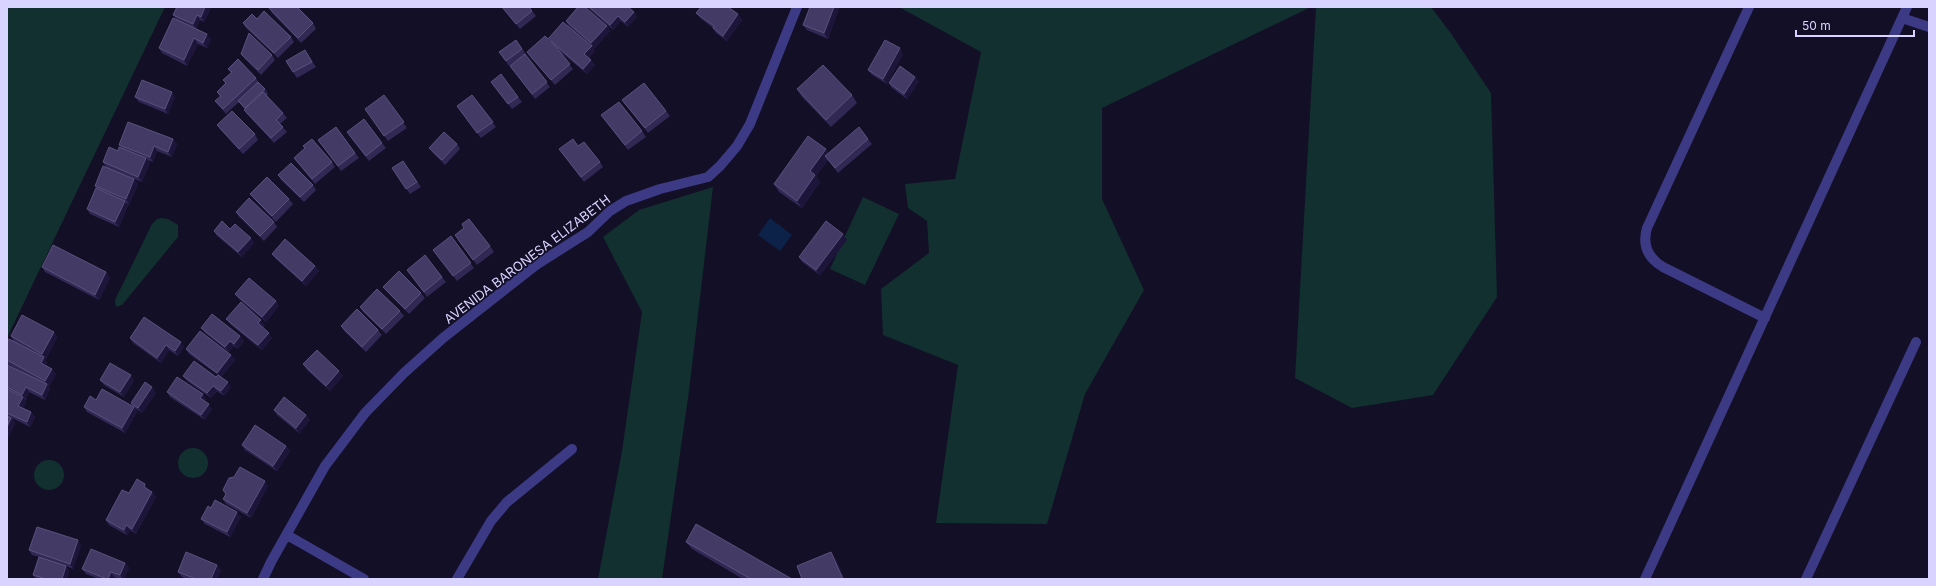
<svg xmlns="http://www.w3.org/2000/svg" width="1936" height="586" font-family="Inter,sans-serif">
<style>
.green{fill:#12302f}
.water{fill:#0c2248}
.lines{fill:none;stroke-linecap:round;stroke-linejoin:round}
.minor{stroke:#3d3a85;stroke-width:10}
.wall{fill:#312854}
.shaded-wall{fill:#1d163a}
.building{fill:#433a66;stroke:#5a527e}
.labels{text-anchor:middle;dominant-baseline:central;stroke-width:3.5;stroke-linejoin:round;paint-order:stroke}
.street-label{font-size:13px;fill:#d9d4ff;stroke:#130f26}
</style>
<rect width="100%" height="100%" fill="#130f26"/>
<path class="green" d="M7,7h158l-158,331z
M899,7h412l-209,101v91l42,91 -59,104 -38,130 -111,-1 22,-158 -75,-30 -2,-46 48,-36 -2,-32 -19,-13 -3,-24 50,-5 26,-127z
M1316,7h115l19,25 41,61 6,204 -64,98 -81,13 -57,-30z
M713,187l-24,204 -27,188h-64l24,-128 20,-139 -39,-75 36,-27z
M863,197l36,17 -34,71 -35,-16z
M162,218l6,1 10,6v12l-56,68 -6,2 -1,-7 37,-76 5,-5z
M178 463a15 15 0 1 1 30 0a15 15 0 1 1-30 0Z
M34 475a15 15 0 1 1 30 0a15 15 0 1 1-30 0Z"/>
<path class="water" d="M770,218l22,17 -12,16 -22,-16z"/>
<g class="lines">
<path class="minor" d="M1749,7l-102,221c-5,17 1,30 16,39l102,51
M1902,18l27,9
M287,535l77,44
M263,579l8,-17 54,-96 40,-53 39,-40 39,-35 93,-73 52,-33 22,-21 16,-10 34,-12 48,-12 12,-11 17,-20 13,-22 47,-117
M457,579l34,-58 16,-19 65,-53
M1645,579l262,-572
M1806,579l110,-237"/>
</g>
<path class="wall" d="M502,7h27l7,9 -16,13z
M587,7h41l6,5 3,5 -9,10 -7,-6 -8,9z
M211,8l-7,14 -4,-2 -4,9 15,10 -4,9 -9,-4 -11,22 -25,-13 -3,-5 17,-29 -3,-4z
M269,8l44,15 3,6 -15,14 -29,-30z
M839,8l-11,31 -21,-9 -4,-5z
M696,13l42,1 4,6 -15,21 -11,-8 -3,-5 -13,-10z
M257,19l34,18 3,5 -16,16 -32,-30 -3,-5z
M566,21l41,5 3,5 -15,17 -26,-22z
M548,39l44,7 3,5 -6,7 2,2 4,5 -8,9 -30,-25 16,20 -18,16 -25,-28 -3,-5z
M516,40l10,14 -1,1 25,32 -15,12 -25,-33 2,-2 -3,2 -10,-14z
M305,50l11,17 -19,11 -4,-6z
M241,54l31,1 3,5 -14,15 -16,-16z
M903,54l-16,30 -15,-9 -4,-5z
M228,69l28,9 3,5 6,6 3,5 -1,2 16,17 4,5 -7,6 7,8 -13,11 -26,-28 -4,-5h1l-6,-8 -13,12 -7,-8 -4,-5 5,-4 -3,-5 9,-8 -3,-4 8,-7z
M915,77l4,5 -12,17 -15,-11 -3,-5z
M491,82l27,15 4,5 -10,7z
M797,89l55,6 5,8 -26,24 -29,-30z
M384,95l23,33 -19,13 -23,-32z
M472,95l24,32 -15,11 -24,-32z
M135,97h40l-7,17 -29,-12z
M622,100l44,11 4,5 -22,17z
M601,115l41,16 4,6 -18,13z
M217,125l38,9 3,6 -15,14 -22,-24z
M336,127l23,31 -18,13 -23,-31z
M351,138l31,5 4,5 -17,13z
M173,139l4,5 -5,13 -15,-6 -4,11 -6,-2 3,3 -8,19 -29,-12 21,9 4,5 -9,21 -3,-2 2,3 -9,21 -29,-13 -3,-5 9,-21 -1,-2 11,-19 -3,-5 15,-11 3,-4 -2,-2z
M868,139l4,5 -34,29 -10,-13 -12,16 4,6 -18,26 -23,-16 -5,-8 55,-31z
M457,144l3,5 -15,16 -12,-12 -4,-5z
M559,149l41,13 3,5 -19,15z
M294,158l38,4 3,5 -20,17z
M403,161l18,26 -11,7 -18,-26z
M278,175l35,10 3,5 -12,12 -23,-22z
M250,194l39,5 4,5 -17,18 -22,-23z
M236,212l38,10 3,5 -13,14 -25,-24z
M214,231l40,12 -12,14 -25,-21z
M843,234l4,6 -27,35 -18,-13 -3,-5z
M451,236l23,32 -17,13 -24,-31z
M458,240l32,6 4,6 -17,13z
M272,254l43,12 4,5 -13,15 -30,-27z
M42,267l64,5 4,6 -11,22 -54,-28z
M407,270l35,7 4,5 -19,15z
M383,287l38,6 4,5 -16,16 -22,-22z
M235,294l41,7 3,5 -13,16 -27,-23z
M360,307l40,4 4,5 -18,18 -23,-22z
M226,319l39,6 -2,2 9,11 -10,12 -32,-26z
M341,326l37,4 4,5 -16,17 -22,-21z
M201,328l39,8 4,5 -6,8 -4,-3 -5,6 -24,-19z
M54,332l3,5 -11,22 -32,-17 -3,-6z
M130,338l54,9 -6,9 -9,-6 -8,13 -28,-20z
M7,342l40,20 -1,3 10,9 -7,12h-1l2,3 -5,11 -16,-8 -3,8 -2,-1 2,3 -3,6 8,4 4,5 -5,10 -18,-9 3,5 -8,17v-75l21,10 -21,-11z
M186,349l45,6 4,5 -14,17 10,10 -7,9 -7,-5 -6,7 -24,-17 -4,-5 33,1 2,-2 -29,-21z
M303,364l36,7 4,5 -13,15 -23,-21z
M100,380h34l-10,17 -20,-12z
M167,392l39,7 -1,2 7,8 -7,11 -35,-23z
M156,393l-14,20 -7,-5 2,4 -12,21 -38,-21 -3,-5 12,-7 37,7 -2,-4z
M274,410l32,5 4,5 -11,13 -22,-18z
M242,445l44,1 4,5 -13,20 -32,-21z
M268,486l-17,32 -25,-14 -3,-5 3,-5z
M149,489l-1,1 4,2 4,5 -20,37 -6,-4 -3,5 -18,-10 -3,-5 23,-27z
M211,508l30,9 -11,20 -25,-13 -4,-5z
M686,542l106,37h-49l-51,-30z
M81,545l-8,24 -7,-3 3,5 -2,8h-31l-3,-4 6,-18 -7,-2 -3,-5z
M125,563l4,5 -5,11h-3l-7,-2v2h-15l-13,-5 -4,-5z
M221,570l-4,9h-31l-4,-2 -4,-5z"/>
<path class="shaded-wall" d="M205,7h5l1,1 -7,14 -3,-5z
M834,7h5v1l-11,31 -4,-6z
M634,12l3,5 -9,10 -3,-5z
M738,14l4,6 -15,21 -4,-5z
M197,15l3,5 -4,9 -3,-5z
M618,16l3,5 -8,9 -3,-5z
M607,26l3,5 -15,17 -4,-5z
M207,34l4,5 -4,9 -4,-5z
M194,38l4,6 -11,22 -3,-6z
M592,46l3,5 -7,8 -4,-5z
M900,48l3,6 -16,30 -4,-5z
M591,60l4,5 -8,9 -4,-5z
M915,77l4,5 -12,17 -3,-5z
M172,92l3,5 -7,17 -3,-5z
M173,139l4,5 -5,13 -4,-5z
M154,146l3,5 -4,11 -3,-5z
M826,149l5,7h-6l3,4 -12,16 4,6 -18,26 -5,-7 13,-30z
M146,158l4,5 -8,19 -4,-5z
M134,179l4,5 -9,21 -3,-6z
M125,201l3,5 -9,21 -4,-5z
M843,234l4,6 -27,35 -4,-5z
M251,238l3,5 -12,14 -4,-5z
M315,266l4,5 -13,15 -4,-5z
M106,272l4,6 -11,22 -4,-5z
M276,301l3,5 -13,16 -4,-5z
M261,320l4,5 -3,3 -4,-5z
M54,332l3,5 -11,22 -4,-5z
M269,333l3,5 -10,12 -4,-5z
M240,336l4,5 -6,8 -4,-5z
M230,341l4,5 -5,6 -4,-5z
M181,342l3,5 -6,9 -3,-5z
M166,345l3,5 -8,13 -4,-5z
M231,355l4,5 -14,18 -4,-5z
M44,357l3,5 -2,6 -4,-5z
M52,369l4,5 -7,12 -4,-5z
M339,371l4,5 -13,15 -4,-5z
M131,375l3,5 -10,17 -4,-5z
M228,382l3,5 -7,9 -3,-5z
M47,384l3,5 -5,11 -3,-5z
M213,386l4,5 -6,7 -4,-5z
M26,387l3,5 -3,8 -4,-5z
M152,387l4,6 -14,20 -4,-5z
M203,394l3,5 -3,4 -3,-5z
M23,397l3,5 -4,9 -4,-5z
M209,404l3,5 -7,11 -4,-5z
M134,407l3,5 -12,21 -3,-5z
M31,412l4,5 -5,10 -3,-5z
M306,415l4,5 -11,13 -3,-5z
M11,418l4,5 -8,17v-13z
M286,446l4,5 -13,20 -4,-5z
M265,481l3,5 -17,32 -4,-5z
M145,484l4,5 -2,3 -3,-5z
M152,492l4,5 -20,37 -4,-5z
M237,512l4,5 -11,20 -3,-5z
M126,525l4,5 -3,5 -3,-5z
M78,540l3,5 -8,24 -3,-5z
M831,552l5,7 9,20h-2z
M125,563l4,5 -5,11h-1l-3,-4z
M217,565l4,5 -4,9h-6z
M66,566l3,5 -2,8h-5z
M111,572l3,5v2h-6z"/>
<path class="building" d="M177,7h28l-4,10 -4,-2 -4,9 -20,-9z
M269,7h28l16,16 -15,15 -29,-30z
M502,7h27l3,4 -16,13z
M578,7h7l22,19 -16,17 -25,-22z
M589,7h39l6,5 -9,10 -7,-6 -8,9z
M701,7h27l10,7 -15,22 -10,-8 1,-2 -18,-13z
M810,7h24l-10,26 -21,-8z
M264,11l27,26 -17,16 -31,-30 9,-9 5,5z
M173,18l34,16 -4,9 -9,-5 -10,22 -25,-12z
M563,22l29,24 -8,8 7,6 -8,9 -32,-28 19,23 -19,16 -24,-28 18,-16 3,3z
M249,33l23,22 -14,15 -17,-16z
M516,40l6,9 -16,12 -7,-9z
M885,40l15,8 -17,31 -15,-9z
M305,50l7,12 -19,10 -7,-11z
M525,54l22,28 -15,12 -22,-28z
M238,59l18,19 -33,31 -8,-8 6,-5 -4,-4 9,-9 -3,-3 9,-8 -4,-3z
M823,65l29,30 -26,25 -29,-31z
M900,66l15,11 -11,17 -15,-11z
M501,74l17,23 -10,7 -17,-22z
M142,80l30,12 -7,17 -30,-12z
M258,82l7,7 -20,19 -7,-7z
M644,83l22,28 -21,17 -23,-28z
M263,92l20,21 -7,7 7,7 -12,11 -27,-28z
M384,95l20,27 -20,14 -19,-27z
M472,95l21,27 -16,11 -20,-27z
M619,102l23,29 -17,14 -24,-30z
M232,111l23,23 -16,15 -22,-24z
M364,119l18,24 -16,13 -19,-24z
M128,122l45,17 -5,13 -14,-6 -4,11 -31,-12z
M336,127l19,26 -17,13 -20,-26z
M859,127l9,12 -33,29 -10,-12z
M444,132l13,12 -15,16 -13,-12z
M808,136l18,13 -16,22 5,4 -18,26 -23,-17z
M312,139l20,23 -20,17 -18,-21 11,-10 -2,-2z
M573,139l5,7 6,-4 16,20 -19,15 -22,-28z
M109,147l9,4 1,-4 27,11 -8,19 -35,-15z
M403,161l14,21 -11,7 -14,-21z
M291,163l22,22 -13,12 -22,-22z
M103,166l31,13 -8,20 -31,-13z
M267,177l22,22 -17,17 -22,-22z
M96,188l29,13 -10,21 -28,-13z
M249,198l25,24 -14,14 -24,-24z
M469,219l21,27 -17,14 -18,-25 9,-7 -2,-4z
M222,221l8,8 5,-5 16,14 -13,14 -24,-21z
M826,221l17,13 -27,36 -17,-13z
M451,236l20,27 -18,13 -20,-26z
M285,239l30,27 -13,15 -30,-27z
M53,245l53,27 -11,23 -53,-28z
M425,255l17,22 -18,15 -17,-22z
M399,271l22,22 -16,16 -22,-22z
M249,278l27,23 -14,16 -27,-23z
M377,289l23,22 -18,18 -22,-22z
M241,302l20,18 -3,3 11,10 -11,12 -32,-26z
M357,309l21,21 -16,17 -21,-21z
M212,314l28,22 -6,8 -4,-3 -5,6 -24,-19z
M22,315l32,17 -12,22 -31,-18z
M144,317l37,25 -6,9 -9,-6 -9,13 -27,-20z
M200,331l31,24 -14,18 -31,-24z
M9,339l35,18 -3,6 11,6 -7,12 -38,-21v-18z
M317,350l22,21 -13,15 -23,-22z
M194,361l22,16 2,-2 10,7 -7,9 -8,-5 -6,7 -24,-17z
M110,363l21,12 -11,17 -20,-12z
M7,365l40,19 -5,11 -16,-8 -4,8 -15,-8z
M177,377l26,17 -3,4 9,6 -8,11 -34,-23z
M145,382l7,5 -14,21 -7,-5z
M7,389l16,8 -5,9 13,6 -4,10 -20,-9z
M102,389l32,18 -12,21 -38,-21 6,-11 6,4z
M284,397l22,18 -10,13 -22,-18z
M7,416l4,2 -4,9z
M255,425l31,21 -13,20 -31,-21z
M240,467l25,14 -18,32 -24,-14 3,-5 -3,-4 6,-12 5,-1z
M137,479l8,5 -1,3 8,5 -20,37 -6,-4 -2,5 -18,-10 16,-30 7,3z
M215,500l22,12 -10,20 -26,-13 7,-13 3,2z
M696,524l96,55h-41l-65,-37z
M37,527l41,13 -8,24 -41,-14z
M91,549l34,14 -5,12 -9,-3 -3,7h-1l-25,-10z
M186,552l31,13 -6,14h-15l-18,-7z
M831,552l12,27h-41l-5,-13z
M39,557l27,9 -4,13h-16l-13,-4z"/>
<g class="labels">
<g class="street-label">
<text transform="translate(527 259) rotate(-37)">AVENIDA BARONESA ELIZABETH</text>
</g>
</g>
<rect width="1936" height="586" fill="none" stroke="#d9d4ff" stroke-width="16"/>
<path d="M1796 30v6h118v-6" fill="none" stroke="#d9d4ff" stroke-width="2"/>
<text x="1802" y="30" font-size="12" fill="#d9d4ff" stroke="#130f26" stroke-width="3" paint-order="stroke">50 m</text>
</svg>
